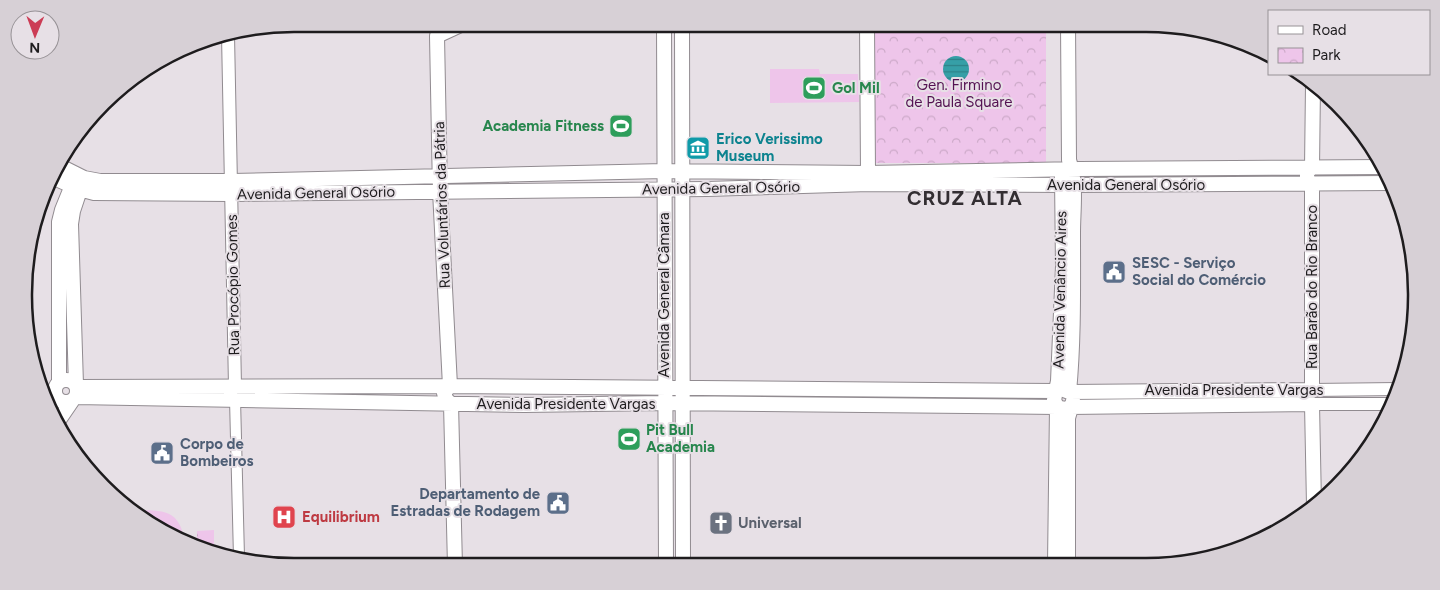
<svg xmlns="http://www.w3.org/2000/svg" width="1440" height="590" font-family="Figtree,sans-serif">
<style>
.park{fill:url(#park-crowns)}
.garden{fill:#eec5ea}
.water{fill:url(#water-rules)}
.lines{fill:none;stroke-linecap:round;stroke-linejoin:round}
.minor-casing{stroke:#918b90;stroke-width:12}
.tertiary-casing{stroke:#918b90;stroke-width:14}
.secondary-casing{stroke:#918b90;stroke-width:16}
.minor{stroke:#fff;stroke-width:10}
.tertiary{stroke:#fff;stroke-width:12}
.secondary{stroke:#fff;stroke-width:14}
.labels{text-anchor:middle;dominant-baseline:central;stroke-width:4;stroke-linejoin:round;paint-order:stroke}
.park-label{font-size:15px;fill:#541252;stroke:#e7e0e6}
.leisure-label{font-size:15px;font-weight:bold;fill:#27864d;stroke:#e7e0e6;text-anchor:start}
.culture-label{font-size:15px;font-weight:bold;fill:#0d838f;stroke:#e7e0e6;text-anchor:start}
.street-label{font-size:15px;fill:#1e1c1e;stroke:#e7e0e6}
.service-label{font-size:15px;font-weight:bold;fill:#4e5e75;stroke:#e7e0e6;text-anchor:start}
.health-label{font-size:15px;font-weight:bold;fill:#be3a42;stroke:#e7e0e6;text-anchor:start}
.worship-label{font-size:15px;font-weight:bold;fill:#5b616d;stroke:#e7e0e6;text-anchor:start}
.district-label{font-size:20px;font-weight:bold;letter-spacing:1px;fill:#332e32;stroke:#e7e0e6}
.rim{fill:none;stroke:#1e1c1e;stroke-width:2.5}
</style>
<defs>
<pattern id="park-crowns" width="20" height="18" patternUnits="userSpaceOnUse" patternTransform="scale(1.25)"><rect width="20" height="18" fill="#eec5ea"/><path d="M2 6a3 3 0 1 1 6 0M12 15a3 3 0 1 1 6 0" fill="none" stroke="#cca9c8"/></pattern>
<pattern id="water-rules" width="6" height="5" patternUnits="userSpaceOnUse" patternTransform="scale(1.25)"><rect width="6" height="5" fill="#369fa7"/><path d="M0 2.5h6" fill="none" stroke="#2d8187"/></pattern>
</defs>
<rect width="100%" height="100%" fill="#e7e0e6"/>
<path class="park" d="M872,24h174v139h-174z
M214,530v23l-6,-1 -11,-6v-15z"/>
<path class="garden" d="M770,69h49l1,5h38l1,28 -89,1z
M130,510c27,1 49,-4 54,29z"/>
<path class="water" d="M943 69a13 13 0 1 1 26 0a13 13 0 1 1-26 0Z"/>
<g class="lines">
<g class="minor-casing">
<path id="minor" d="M235,399l4,158"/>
</g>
<g class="tertiary-casing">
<path id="tertiary" d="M228,35l7,351 -5,7
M1312,390l86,-1
M1312,404h79"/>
</g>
<g class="secondary-casing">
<path id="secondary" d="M664,24l2,541
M682,24l1,541
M867,24l1,149
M1068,24l1,136c8,23 4,50 4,73 0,53 1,106 -4,159
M58,165l26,13 16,3h132l432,-10 204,2 212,-4 302,-2
M54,178l25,11 15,4 137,1 476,-5 162,-5 204,1 317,-2
M55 391a11 11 0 1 1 22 0a11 11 0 1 1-22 0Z
M59,382v-160l3,-12 13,-32
M76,385l-5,-161 2,-13 10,-30
M77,387l373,-1 606,5 5,-2 8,3 243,-2
M1312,390v-207l-5,-3v-8l5,-4 1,-83
M76,397l448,8 140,-2 393,4 8,2 5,-2 242,-3
M1312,404l2,101
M59,420l13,-19
M1055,564l2,-157 -3,-7 4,-19 5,-115 -1,-89
M1068,564v-146l5,-17
M455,566l-4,-162 -5,-5 -2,-6 6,-7 -10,-195 -3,-155 26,-12"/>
</g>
<use href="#minor" class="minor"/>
<use href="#tertiary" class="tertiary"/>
<use href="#secondary" class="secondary"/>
</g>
<defs>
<g id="stadium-square" transform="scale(1.25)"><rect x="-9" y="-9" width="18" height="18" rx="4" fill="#2e9e5b" stroke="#e7e0e6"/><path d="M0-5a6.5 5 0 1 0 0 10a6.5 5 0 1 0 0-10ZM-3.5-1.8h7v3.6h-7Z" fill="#fff"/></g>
<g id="museum-square" transform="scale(1.25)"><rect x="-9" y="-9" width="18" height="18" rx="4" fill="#0f9aa8" stroke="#e7e0e6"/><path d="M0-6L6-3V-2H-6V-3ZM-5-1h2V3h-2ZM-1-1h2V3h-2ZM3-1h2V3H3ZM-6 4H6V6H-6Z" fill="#fff"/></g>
<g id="civic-square" transform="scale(1.25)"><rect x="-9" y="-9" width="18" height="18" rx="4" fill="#5c6f8a" stroke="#e7e0e6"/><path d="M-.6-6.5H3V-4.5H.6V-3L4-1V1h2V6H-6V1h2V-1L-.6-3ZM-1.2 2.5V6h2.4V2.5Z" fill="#fff"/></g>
<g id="hospital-square" transform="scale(1.25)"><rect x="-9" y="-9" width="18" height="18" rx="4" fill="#e0444e" stroke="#e7e0e6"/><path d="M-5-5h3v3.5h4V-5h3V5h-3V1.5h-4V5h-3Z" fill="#fff"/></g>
<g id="church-square" transform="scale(1.25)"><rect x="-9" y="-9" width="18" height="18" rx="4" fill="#6b7280" stroke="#e7e0e6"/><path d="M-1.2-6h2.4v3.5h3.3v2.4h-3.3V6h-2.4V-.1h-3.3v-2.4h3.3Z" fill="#fff"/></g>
</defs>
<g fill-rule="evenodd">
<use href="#stadium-square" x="814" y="88"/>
<use href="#stadium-square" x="621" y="126"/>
<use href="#museum-square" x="698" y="148"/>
<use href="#civic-square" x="1114" y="272"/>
<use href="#stadium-square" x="629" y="439"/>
<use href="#civic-square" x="162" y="453"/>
<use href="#civic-square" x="558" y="503"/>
<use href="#hospital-square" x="284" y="517"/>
<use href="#church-square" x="721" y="523"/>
</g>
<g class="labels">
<g class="park-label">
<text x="959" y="85">Gen. Firmino<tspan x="959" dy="17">de Paula Square</tspan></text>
</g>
<g class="leisure-label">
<text x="832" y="88">Gol Mil</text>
<text x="604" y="126" text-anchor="end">Academia Fitness</text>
<text x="646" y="430">Pit Bull<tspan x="646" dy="17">Academia</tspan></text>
</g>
<g class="culture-label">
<text x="716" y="139">Erico Verissimo<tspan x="716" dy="17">Museum</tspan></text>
</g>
<g class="street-label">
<text x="1126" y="185">Avenida General Osório</text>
<text transform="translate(721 188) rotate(-1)">Avenida General Osório</text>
<text transform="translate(316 193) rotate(-1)">Avenida General Osório</text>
<text transform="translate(442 205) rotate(-92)">Rua Voluntários da Pátria</text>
<text transform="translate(233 285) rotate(-91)">Rua Procópio Gomes</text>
<text transform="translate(1312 287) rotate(-90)">Rua Barão do Rio Branco</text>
<text transform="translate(1060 290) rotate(-89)">Avenida Venâncio Aires</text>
<text transform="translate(664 295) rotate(-90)">Avenida General Câmara</text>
<text x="1234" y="390">Avenida Presidente Vargas</text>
<text x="566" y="404">Avenida Presidente Vargas</text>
</g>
<g class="service-label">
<text x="1132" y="263">SESC - Serviço<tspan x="1132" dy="17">Social do Comércio</tspan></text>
<text x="180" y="444">Corpo de<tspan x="180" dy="17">Bombeiros</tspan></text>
<text x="540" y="494" text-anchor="end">Departamento de<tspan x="540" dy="17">Estradas de Rodagem</tspan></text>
</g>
<g class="health-label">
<text x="302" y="517">Equilibrium</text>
</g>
<g class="worship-label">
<text x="738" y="523">Universal</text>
</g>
<g class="district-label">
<text x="965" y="198">CRUZ ALTA</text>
</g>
</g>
<path d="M0 0H1440V590H0ZM294 32H1146A262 262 0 0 1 1408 294V296A262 262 0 0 1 1146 558H294A262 262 0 0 1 32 296V294A262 262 0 0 1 294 32Z" fill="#d7d0d6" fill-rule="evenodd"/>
<path class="rim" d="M294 32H1146A262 262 0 0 1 1408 294V296A262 262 0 0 1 1146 558H294A262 262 0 0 1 32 296V294A262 262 0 0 1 294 32Z"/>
<rect x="1268" y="10" width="162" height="65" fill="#e7e0e6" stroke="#979296"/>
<rect x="1278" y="26" width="25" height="8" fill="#ffffff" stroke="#979296"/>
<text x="1312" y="35" font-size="15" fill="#1e1c1e">Road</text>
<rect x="1278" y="48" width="25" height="15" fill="url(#park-crowns)" stroke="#979296"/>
<text x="1312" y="60" font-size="15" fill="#1e1c1e">Park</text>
<g transform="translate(35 35) rotate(181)"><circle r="24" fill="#e7e0e6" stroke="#979296"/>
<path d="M0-4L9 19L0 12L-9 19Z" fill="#cc3c55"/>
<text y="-8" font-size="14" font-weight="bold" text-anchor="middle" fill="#1e1c1e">N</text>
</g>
</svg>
